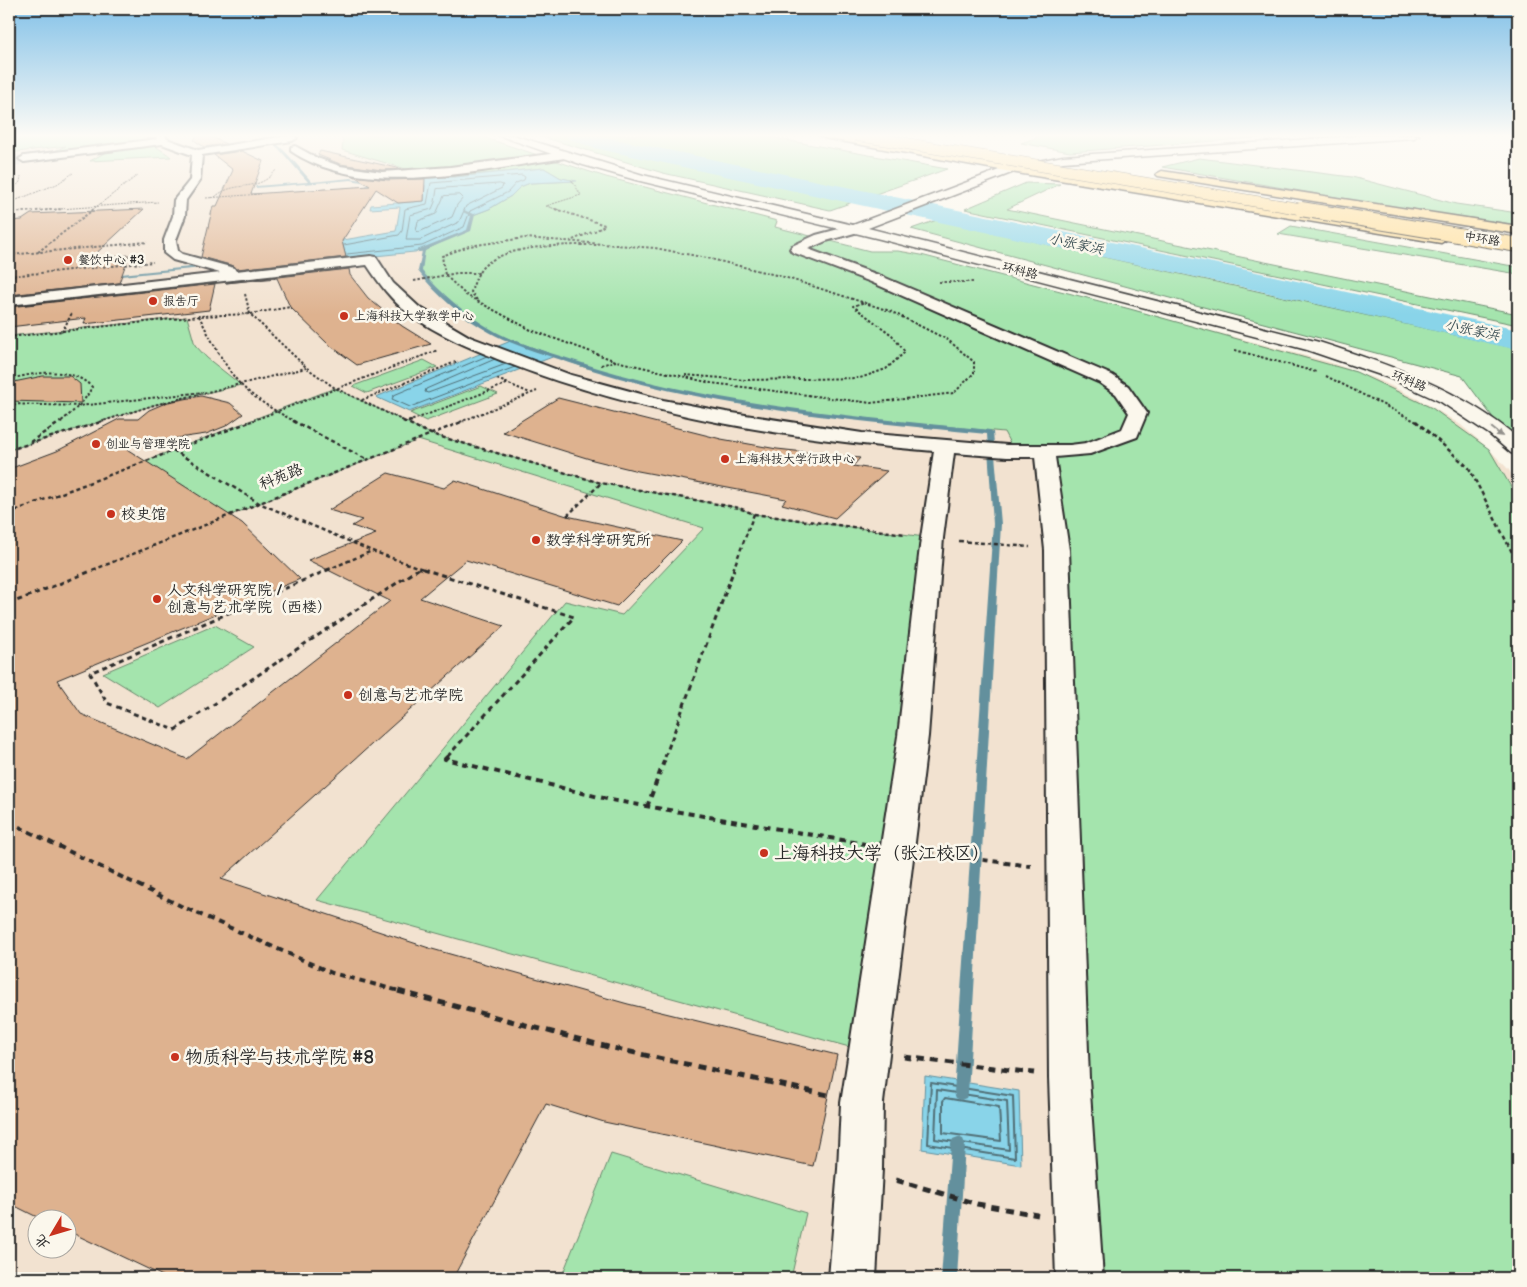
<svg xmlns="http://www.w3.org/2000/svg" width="1527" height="1287" font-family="'Balsamiq Sans','LXGW WenKai TC',sans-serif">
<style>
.built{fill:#f2e2d0;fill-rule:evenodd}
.green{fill:#a4e4ad;stroke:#68886c}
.water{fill:#89d4e9;stroke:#63909d}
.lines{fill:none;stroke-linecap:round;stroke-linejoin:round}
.shore-far1{stroke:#516f77;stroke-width:1}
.shore{stroke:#516f77;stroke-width:2}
.stream{fill:#63909d;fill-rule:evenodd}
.river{fill:#89d4e9;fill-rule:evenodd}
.building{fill:#deb28f;stroke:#2b2b2b}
.minor-tunnel{stroke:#d1cec5;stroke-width:11;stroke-dasharray:11 5.5;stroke-linecap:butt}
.minor-casing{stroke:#2b2b2b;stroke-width:4}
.tertiary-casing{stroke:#2b2b2b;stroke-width:3}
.primary-casing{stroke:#2b2b2b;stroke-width:3}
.path-far5{stroke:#2b2b2b;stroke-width:1;stroke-dasharray:2 1;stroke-linecap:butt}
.path-far4{stroke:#2b2b2b;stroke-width:2;stroke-dasharray:2.5 2;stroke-linecap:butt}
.path-far3{stroke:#2b2b2b;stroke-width:2.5;stroke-dasharray:4 3;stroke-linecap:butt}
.path-far2{stroke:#2b2b2b;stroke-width:3;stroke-dasharray:5 4;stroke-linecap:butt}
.path-far1{stroke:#2b2b2b;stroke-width:4;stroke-dasharray:6 5;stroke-linecap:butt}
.path{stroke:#2b2b2b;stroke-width:5;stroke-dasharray:8 6;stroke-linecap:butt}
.minor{fill:#fbf7ec;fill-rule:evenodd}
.tertiary{fill:#fbf7ec;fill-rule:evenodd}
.primary{fill:#ffdd96;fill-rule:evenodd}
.trunk-bridge-far1-casing{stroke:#2b2b2b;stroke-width:12;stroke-linecap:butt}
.trunk-bridge-casing{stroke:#2b2b2b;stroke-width:16;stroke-linecap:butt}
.trunk-bridge-far1{stroke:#ffdd96;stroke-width:11}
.trunk-bridge{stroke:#ffdd96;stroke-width:14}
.oneway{fill:#93918c}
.poi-dot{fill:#c8321e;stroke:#fbf7ec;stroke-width:2}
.labels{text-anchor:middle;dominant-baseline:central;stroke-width:5;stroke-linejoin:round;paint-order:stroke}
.far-street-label{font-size:12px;fill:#2b2b2b;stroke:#fbf7ec}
.far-poi-label{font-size:12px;fill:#2b2b2b;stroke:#fbf7ec;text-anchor:start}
.far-water-label{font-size:14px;font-style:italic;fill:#42555a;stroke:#fbf7ec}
.street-label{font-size:15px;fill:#2b2b2b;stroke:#fbf7ec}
.poi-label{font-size:15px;fill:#2b2b2b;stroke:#fbf7ec;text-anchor:start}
.near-poi-label{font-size:18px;fill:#2b2b2b;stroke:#fbf7ec;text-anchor:start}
</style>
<rect width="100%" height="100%" fill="#fbf7ec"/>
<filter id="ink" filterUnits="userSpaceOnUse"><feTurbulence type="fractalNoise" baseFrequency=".02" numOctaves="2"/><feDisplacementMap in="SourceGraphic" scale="10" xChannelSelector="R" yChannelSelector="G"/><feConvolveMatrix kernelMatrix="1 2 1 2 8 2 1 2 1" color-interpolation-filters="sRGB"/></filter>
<g filter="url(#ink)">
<path class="built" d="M9,135h468l107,36 192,49 2,3 -3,4 95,24h37l422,111 52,19 43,21 37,23 28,24 20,21 9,16v792h-1509zM38,1220h30v30h-30z"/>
<path class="green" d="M9,135h132c9,10 21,14 30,22l-81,4 21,-12 -70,8 25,-11 -57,7z
M339,135h137l130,42 171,44 -2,6 95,24h28l23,4 209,54 226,63 76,36 57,41 29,50v779h-438l-36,-827h-30l-10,-19 -193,-18 -108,-18 -119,-29 -88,-33 -14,-7 -43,-34 -19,-22 4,-20 24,-13 21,-7 4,-16 16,-6 22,-13 9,-9 10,-4 45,-2 -14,-3 -17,-10 -89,9 -45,2 -4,-10 -64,-19 1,-9z
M536,135h221l190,34 -117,41 -167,-37z
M1044,135h251l-225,17 -49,-9z
M1199,158l153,19 104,27 62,9v12l-137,-20 -219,-38z
M1026,183l34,1 -53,25 511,105v11l-553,-116z
M937,220l581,129v102l-56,-75 -551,-147z
M1291,226l227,41v7l-240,-40z
M187,317l8,28 12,13 34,27 -87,20 -145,45v-114z
M424,360l13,7 -70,26 -14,-7z
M481,386l17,8 -72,27 -16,-8z
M335,388l96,46 170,49 138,25 15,6 178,24 -61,515 -554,-153 248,-299 57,14 82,-87 -286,-88 -409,164v-91z
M215,625l39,22 -94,61 -57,-35z
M611,1154l195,59 -15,65h-230z"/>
<path class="water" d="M544,168l17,10 16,3 -47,2 -10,4 -9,9 -22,13 -16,6 -4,16 -21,7 -24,13 -176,18 -8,-3 -12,1 -20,-6 4,-3 61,-6 123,-21 4,-24 -30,2 1,-4 53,-4 1,-16 -59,3 3,-8 86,-3z
M513,340l42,16 -146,56 -33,-15z
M925,1076l94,15 2,74 -99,-16z"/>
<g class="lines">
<path class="shore-far1" d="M500,184l3,1 -1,3 -36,18 -7,16 -39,18h-14l4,-25 22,-6 3,-7 2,-13z
M460,195l3,3 -6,7 -5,12 -33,15 -3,-1 2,-10 18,-7 8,-18z
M344,245l55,-10 3,-4 3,-22 22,-5 4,-21 91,-8 3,2 -1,3 -8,3 -8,9 -38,19 -6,16 -42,19 -75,8
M487,356l-93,39 -2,4 18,8 105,-40
M495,359l-69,30 -1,3 3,1 78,-29"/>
<path class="shore" d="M931,1083l82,13 2,62 -87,-14z
M937,1090l70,11 2,49 -74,-11z
M945,1098l54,9 2,34 -58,-8v-32z"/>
<path class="stream" d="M262,135c13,1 40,36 50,47l39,-4 23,5 -2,1 -21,-4 -96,8 1,-2 52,-4 -29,-33z
M464,210l11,5 -4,16 -46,19 -3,21c20,23 43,43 69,58 25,15 55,22 82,31 135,45 276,56 417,70l3,2 8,92 -33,569 -2,5 -5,2 -5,-2 -2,-5 39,-569 -6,-90c-141,-14 -282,-26 -417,-71 -27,-9 -56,-17 -81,-31 -27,-15 -52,-36 -71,-61l4,-20 -5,1v-2l50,-20 4,-14 -8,-4z
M210,265h2v2l-101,10 -2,-1 2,-1z
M958,1137l5,2 2,5 -8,134h-16l10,-134 2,-5z"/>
<path class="river" d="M566,135h29l652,135 271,60v20l-271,-62 -653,-140 -25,-9z"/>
</g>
<path class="building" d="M197,135h11l18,9 -22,3 -10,-7z
M242,151l21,10 -12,33 119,-8 -16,-10 34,4 37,-1 -1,22 -26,2 -22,-14 -34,52 4,16 -109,12 -3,-3 -33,-9 12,-51h4l16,-36 -19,-15z
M320,151l82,18 -20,1 -42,-6 -22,-9z
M144,209l-54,50 39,-4 -10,28 -110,12v-74l13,-1 9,-6z
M349,269l1,6 18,23 34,28 29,18 -74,21 -29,-21 -38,-37 -13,-29 -51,5z
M215,284l-6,26 -125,14 2,-6 -77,9v-20z
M43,376h27l10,8 1,19 -72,-2v-18z
M201,396l29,7 13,11 -17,12 -20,8 -84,12 120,77 58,56 -243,101 24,34 106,45 203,-158 -82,-41 68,-26 -24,-8 10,-6 -33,-10 59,-37 56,15 11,-8 112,36 115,25 -65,65 -151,-46 -46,38 84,28 -283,253 211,70 196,55 209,51 -24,111 -209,-44 -58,-18 -93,174h-286l-99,-47v-11h-25l-34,-17v-734l48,-18 62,-32h19l11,-9 19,-8z
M558,398l163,41 56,10 83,9 -7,8 34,5 -52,47 -53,-14 4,-5 -148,-28 -45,-11 -90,-28z"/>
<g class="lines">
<path class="minor-tunnel" d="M9,161l15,-2"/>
<g class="minor-casing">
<path id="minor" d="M155,135h10l2,4 31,11 94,-15 5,3 -5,3 -90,14 -2,25 -14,20 -1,16 -9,24 2,11 4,3 52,14 2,3 135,-15 5,1 17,26 26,24 51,30 101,38 92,25 63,12 136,21 145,12h63l16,-2 36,-14 7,-16 -13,-19 -16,-11 -229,-101 -79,-30 -2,-3 2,-3 24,-11 38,-10 4,1 2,3 -2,3 -32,9 -18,8 73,27 231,99 16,11 19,27 -10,24 -47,17 -35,3 14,93 20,528 14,200h-47l-7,-200 -4,-528 -10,-93h-28l-53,-4 -11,85 -15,198 -45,367 -1,66 -6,109h-47l9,-109 3,-66 57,-367 23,-198 13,-87c-143,-12 -289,-35 -424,-87 -35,-14 -71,-28 -102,-51 -17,-13 -29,-30 -41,-48l-358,40v-8l211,-24 -47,-13 -9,-7v-13l9,-24 1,-16 16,-20 2,-25 -30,-11 -138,18 -5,-3 5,-3 133,-17z
M295,146l22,12 23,8 42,6 68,-5 115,-15 5,3 -5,3c-80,11 -203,42 -274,-7v-4z"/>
</g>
<g class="tertiary-casing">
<path id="tertiary" d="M498,135h15l130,40 210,50 154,-58 56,-11 305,-21h51l-5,3 -351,24 -49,10 -146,56 451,114c71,23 142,47 199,96v17l-7,-2 -22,-19 -48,-32 -52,-24 -82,-28 -427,-111 -244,-59 -53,-15z"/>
</g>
<g class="primary-casing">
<path id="primary" d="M819,135h22l170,31 430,69 7,4 -7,4 -430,-71 -187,-34z
M1162,171l356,55v8l-360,-58 -2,-2z"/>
</g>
<path class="path-far5" d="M9,194l11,-12 1,-6
M215,197c20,-18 43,-3 61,-27
M206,198l55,-4
M9,203l48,-19 16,-11
M46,210l112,-8
M92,210l46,-35
M559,210l-13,-4 35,-11 -10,-16"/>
<path class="path-far4" d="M555,209l50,16 -8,5 -27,11
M9,213l54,-4
M525,238l130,10 52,10 77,19 106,34 58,29 26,22v11l-20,20 -83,10 -160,-20 -95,-22 -85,-31 -65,-35 -21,-20 -3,-19 27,-10z
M38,252l56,-43
M9,255l139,-13
M9,276l144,-14
M414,281l43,-8h23
M939,282h36
M245,294l5,20 57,54 28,20 71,34
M477,300l-6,-8c3,-9 7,-21 14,-27 25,-21 82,-20 113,-20
M199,316c10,20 27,53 42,69 15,15 36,27 55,37
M62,332l10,-19
M9,337l190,-21 51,-2 40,-7
M1235,350l81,22
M601,365l15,-4
M685,375l60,5 115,-2 26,-9 19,-17 -13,-17 -39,-29 12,-4
M1326,376l91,46
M9,379c28,-6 60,-14 83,8 -7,15 -19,25 -32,35
M497,379l33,14
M362,400l96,-39
M9,404l70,2 124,-14
M100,422l54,-17 152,-37
M249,422l189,-72
M408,422l101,-39
M460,422l77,-31"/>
<path class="path-far3" d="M293,421l75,39
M403,421l28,13 170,49 138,25 15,6 151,20
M1416,421l53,47 49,96
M408,422l4,-1
M30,442l32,-21
M9,450l95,-29
M173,450l86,53 113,48
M9,513l243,-92
M567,516l34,-33
M959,541l71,6
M372,551l48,17 -3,2
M420,568l7,2
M93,570l371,-149
M327,570l45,-19
M733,570l21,-56"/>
<path class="path-far2" d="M330,569l-240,104 17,30 68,27 243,-161
M423,569l151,48 -127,140
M9,604l87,-35
M665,757l69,-188"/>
<path class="path-far1" d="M448,756l-3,3 166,41 254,44
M647,807l19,-51
M9,822l172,84 151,67 71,19
M928,853l103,13"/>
<path class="path" d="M398,991l210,56 220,48
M904,1057l130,16
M896,1180l81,24 61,11"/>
<use href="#minor" class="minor"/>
<use href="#tertiary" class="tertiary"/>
<use href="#primary" class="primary"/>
<g class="trunk-bridge-far1-casing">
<path id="trunk-bridge-far1" d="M855,135l453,75"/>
</g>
<g class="trunk-bridge-casing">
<path id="trunk-bridge" d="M1301,209l217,36"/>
</g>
<use href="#trunk-bridge-far1" class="trunk-bridge-far1"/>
<use href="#trunk-bridge" class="trunk-bridge"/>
</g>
<defs><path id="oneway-solid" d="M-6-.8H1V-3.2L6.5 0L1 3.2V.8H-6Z" transform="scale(1.25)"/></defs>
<use class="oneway" href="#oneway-solid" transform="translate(1497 432) rotate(39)"/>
</g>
<linearGradient id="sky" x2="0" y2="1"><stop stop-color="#82c1e8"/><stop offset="0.43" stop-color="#fdfbf6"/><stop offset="1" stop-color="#fdfbf6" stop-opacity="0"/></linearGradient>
<rect width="1527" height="315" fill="url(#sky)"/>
<g class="poi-dot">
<circle cx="68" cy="260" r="5"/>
<circle cx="153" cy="301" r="5"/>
<circle cx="344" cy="316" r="5"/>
<circle cx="96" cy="444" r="5"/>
<circle cx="725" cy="459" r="5"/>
<circle cx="111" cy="514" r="5"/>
<circle cx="536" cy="540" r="5"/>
<circle cx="157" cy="599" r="5"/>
<circle cx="348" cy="695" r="5"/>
<circle cx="764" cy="853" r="5"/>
<circle cx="175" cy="1057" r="5"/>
</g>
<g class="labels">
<g class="far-street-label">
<text transform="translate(1482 239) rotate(9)">中环路</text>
<text transform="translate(1020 271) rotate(14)">环科路</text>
<text transform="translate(1409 381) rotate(23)">环科路</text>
</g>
<g class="far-poi-label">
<text x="78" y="260">餐饮中心 #3</text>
<text x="163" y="301">报告厅</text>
<text x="354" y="316">上海科技大学教学中心</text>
<text x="106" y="444">创业与管理学院</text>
<text x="735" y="459">上海科技大学行政中心</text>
</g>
<g class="far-water-label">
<text transform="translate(1076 244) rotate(12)">小张家浜</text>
<text transform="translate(1472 330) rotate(12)">小张家浜</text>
</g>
<g class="street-label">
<text transform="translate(281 477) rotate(-22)">科苑路</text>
</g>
<g class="poi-label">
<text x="121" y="514">校史馆</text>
<text x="546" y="540">数学科学研究所</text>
<text x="167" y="590">人文科学研究院 /<tspan x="167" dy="17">创意与艺术学院（西楼）</tspan></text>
<text x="358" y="695">创意与艺术学院</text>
</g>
<g class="near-poi-label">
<text x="774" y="853">上海科技大学（张江校区）</text>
<text x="185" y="1057">物质科学与技术学院 #8</text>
</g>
</g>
<rect width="1527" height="1287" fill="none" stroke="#fbf7ec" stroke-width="30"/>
<rect x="15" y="15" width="1497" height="1257" fill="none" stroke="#2b2b2b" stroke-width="2" filter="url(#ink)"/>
<g transform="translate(52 1234) rotate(232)"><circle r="24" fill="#fbf7ec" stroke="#a8a59f"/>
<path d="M0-4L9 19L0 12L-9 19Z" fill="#c8321e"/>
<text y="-8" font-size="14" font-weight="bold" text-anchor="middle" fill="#2b2b2b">北</text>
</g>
</svg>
